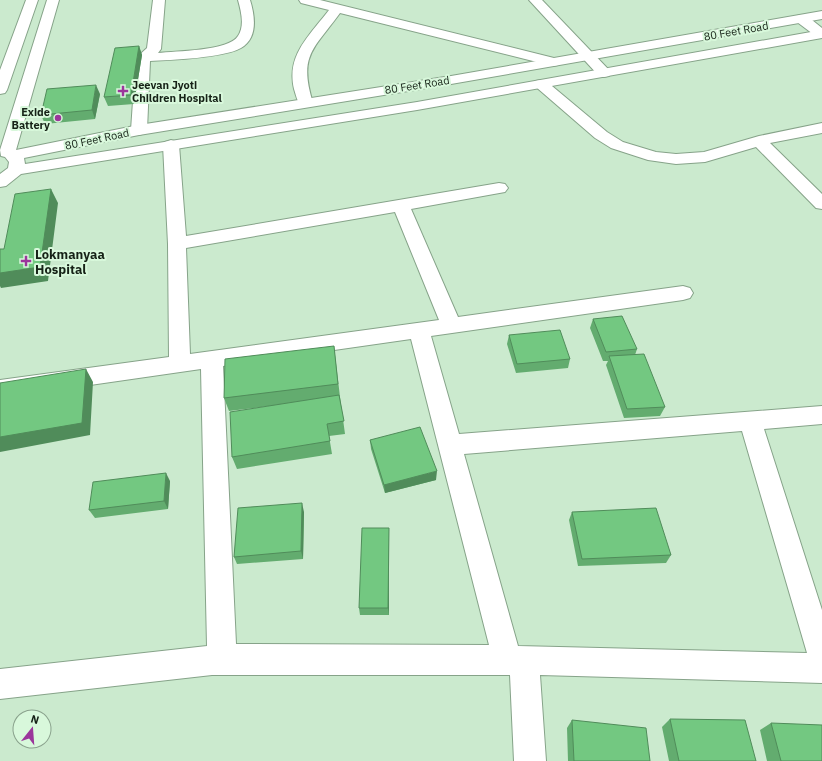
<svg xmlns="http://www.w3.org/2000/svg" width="822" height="761" font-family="'IBM Plex Sans',sans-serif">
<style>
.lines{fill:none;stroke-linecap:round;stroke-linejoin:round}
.minor-casing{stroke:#86a389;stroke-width:2}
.secondary-casing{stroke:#86a389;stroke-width:2}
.minor{fill:#fff;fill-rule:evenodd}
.secondary{fill:#fff;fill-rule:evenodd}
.wall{fill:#63ac6f}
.shaded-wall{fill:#508c5a}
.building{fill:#73c881;stroke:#508c5a}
.poi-dot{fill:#9b369b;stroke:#d8f8db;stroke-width:1.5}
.labels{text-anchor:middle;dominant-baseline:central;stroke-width:4;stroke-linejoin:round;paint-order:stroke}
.far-street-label{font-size:11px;fill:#162217;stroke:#d8f8db}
.far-poi-label{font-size:11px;font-weight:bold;fill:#162217;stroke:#d8f8db;text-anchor:start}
.poi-label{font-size:13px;font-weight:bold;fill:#162217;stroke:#d8f8db;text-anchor:start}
</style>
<rect width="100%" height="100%" fill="#cbeace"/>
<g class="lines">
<g class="minor-casing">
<path id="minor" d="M153,0h12l-4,49 -3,4c17,-2 71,-2 80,-17 7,-10 3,-25 0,-36h12c5,16 8,38 -9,48 -17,10 -70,12 -91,13l-3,69 -2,3 -6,2 -6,-2 -2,-3 5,-72 11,-10z
M299,0h21l238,59 2,3 -2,3 -5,1 -213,-53c-26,36 -42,42 -27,90l-2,3 -5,1 -5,-1c-4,-5 -5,-11 -7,-17 -8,-34 16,-54 35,-79l-28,-7z
M529,0h13l67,70 2,3 -2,3 -5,1 -5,-1z
M802,15l5,1 15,12v10l-5,-1 -20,-15 -1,-3 1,-3z
M541,80l5,1 61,51 16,10 33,10 20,2 28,-2 55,-16 63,-13v10l-52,10 52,51v15l-6,-1 -60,-61 -51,15 -29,2 -28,-4 -37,-12 -16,-10 -59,-51 -2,-3 2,-3z
M171,140l6,2 2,3 7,91 313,-53 6,1 3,4 -3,4 -94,17 47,108 225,-31 7,2 3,5 -3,5 -7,2 -252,36 28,98 363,-28v18l-58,5 58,181v73l-282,-8 6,86h-32l-4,-86h-298l-212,24v-30l207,-23 -6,-277 -201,29v-18l169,-23 -1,-113 -5,-99 2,-3zM395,212l44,108 -249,34 -4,-106zM411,339l78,306 -253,-1 -13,-278zM742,431l65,222 -289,-7 -54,-192z"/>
</g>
<g class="secondary-casing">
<path id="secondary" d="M26,0h12l-31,90 -2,3 -5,1v-24z
M47,0h12l-43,150 123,-25 312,-49 371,-65v8l-371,65 -312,51 -115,23 1,6 392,-62 405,-72v8l-405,72 -396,64 -15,12 -6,1v-13l8,-6 1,-6 -4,-5 -4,-1 -1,-6z"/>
</g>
<use href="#minor" class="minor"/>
<use href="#secondary" class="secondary"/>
</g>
<path class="wall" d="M139,46l3,9 -8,49 -26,2 -4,-9z
M100,94l-5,25 -50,5 -4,-9z
M593,319l44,30 -2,6 30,52 -5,9 -36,2 -18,-53 2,-4h-5l-13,-33z
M509,335l61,24 -2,9 -52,5 -9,-29z
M334,346l6,51 5,37 -16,2 3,18 -95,15 -5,-12 37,-51 -40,5 -5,-13z
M370,440l66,40 -51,13 -14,-44z
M170,481l-2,28 -73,9 -6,-8z
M304,512l-1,47 -66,5 -3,-7z
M572,512l99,43 -5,8 -88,3 -9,-46z
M389,528v87h-29l-1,-7z
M670,719l86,42h-87l-7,-34z
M572,720l78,41h-82l-1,-33z
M771,723l51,38h-55l-7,-31z"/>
<path class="shaded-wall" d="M139,46l3,9 -8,49 -3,-9z
M96,85l4,9 -5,25 -3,-9z
M51,189l7,14 -10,78 -47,7 -1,-2v-13z
M86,369l7,13 -3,53 -90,17v-15z
M437,471l-1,9 -51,13 -1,-8z
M166,473l4,8 -2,28 -4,-8z
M302,503l2,9 -1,47 -2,-8z
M389,528v87l-1,-7z"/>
<path class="building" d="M139,46l-8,49 -27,2 11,-49z
M96,85l-4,25 -51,5 6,-26z
M51,189l-11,78 -40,6v-24h4l11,-55z
M622,316l15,33 -31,3 -13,-33z
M560,330l10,29 -53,5 -8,-29z
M334,346l4,38 -114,14 1,-39z
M644,354l21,53 -38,2 -18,-53z
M86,369l-4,54 -82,14v-54z
M339,395l5,26 -17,3 3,17 -98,16 -2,-45z
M420,427l17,44 -53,14 -14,-45z
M166,473l-2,28 -75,9 4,-28z
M302,503l-1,48 -67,6 4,-49z
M656,508l15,47 -89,4 -10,-47z
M362,528h27l-1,80h-29z
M670,719l75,1 11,41h-77z
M572,720l74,8 4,33h-76z
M771,723l51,2v36h-41z"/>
<g class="poi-dot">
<path d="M121 85h4v4h4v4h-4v4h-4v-4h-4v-4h4z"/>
<circle cx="58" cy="118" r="4"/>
<path d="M24 255h4v4h4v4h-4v4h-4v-4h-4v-4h4z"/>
</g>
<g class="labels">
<g class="far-street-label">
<text transform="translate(736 31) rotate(-10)">80 Feet Road</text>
<text transform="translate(417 85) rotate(-9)">80 Feet Road</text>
<text transform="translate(97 139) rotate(-12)">80 Feet Road</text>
</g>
<g class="far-poi-label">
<text x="132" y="85">Jeevan Jyoti<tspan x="132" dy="13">Children Hospital</tspan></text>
<text x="50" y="112" text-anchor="end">Exide<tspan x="50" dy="13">Battery</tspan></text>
</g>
<g class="poi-label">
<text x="35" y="254">Lokmanyaa<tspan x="35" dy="15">Hospital</tspan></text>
</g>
</g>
<g transform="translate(32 729) rotate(17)"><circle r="19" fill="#d8f8db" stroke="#8aa28d"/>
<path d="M0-3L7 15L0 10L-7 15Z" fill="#9b369b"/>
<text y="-6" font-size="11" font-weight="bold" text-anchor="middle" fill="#162217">N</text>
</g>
</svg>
